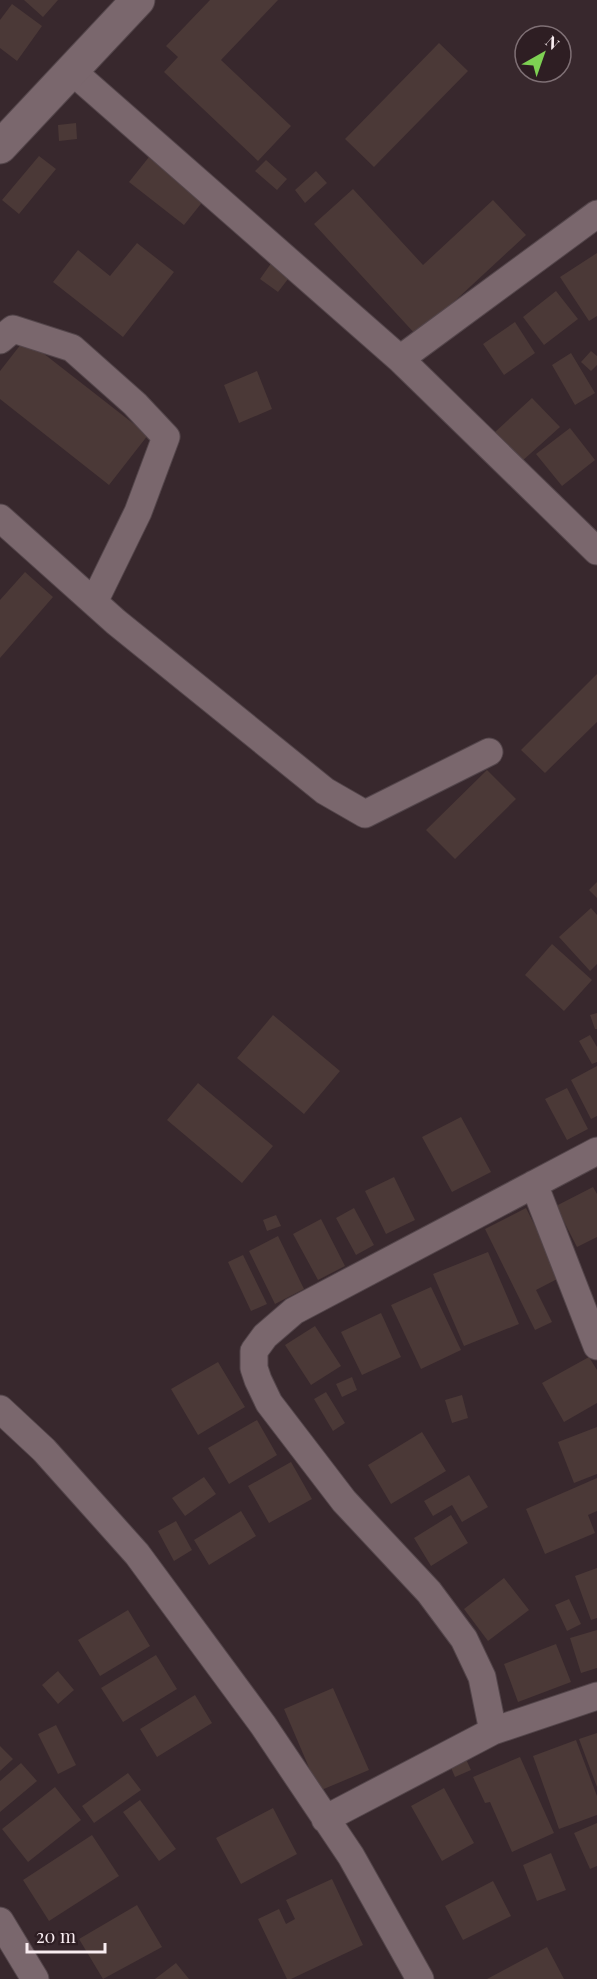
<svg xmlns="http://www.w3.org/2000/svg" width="597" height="1979" font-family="'Playfair Display',serif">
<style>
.building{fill:#4b3937}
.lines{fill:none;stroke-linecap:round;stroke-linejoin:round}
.street-casing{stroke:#53454a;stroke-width:29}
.secondary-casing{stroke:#53454a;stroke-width:35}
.street{stroke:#7a676d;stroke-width:27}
.secondary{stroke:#7a676d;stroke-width:33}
</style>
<rect width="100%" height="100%" fill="#38282d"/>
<path class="building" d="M24,0h34l-15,17z
M210,0h68l-57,60 70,66 -33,35 -94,-89 14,-15 -12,-11z
M12,4l30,22 -25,35 -17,-13v-28z
M439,43l29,28 -94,96 -29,-28z
M76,123l1,16 -18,2 -1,-16z
M153,152l55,43 -24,30 -55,-43z
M39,156l17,13 -37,45 -17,-14z
M266,160l21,19 -10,11 -22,-19z
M316,171l11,12 -22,20 -10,-13z
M353,189l70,76 70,-65 33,35 -109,101 -103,-112z
M137,243l37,29 -51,65 -70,-55 25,-32 32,26z
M597,253v63l-8,5 -29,-44z
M272,262l19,13 -13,17 -18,-13z
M556,291l22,28 -34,26 -21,-28z
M515,322l20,31 -31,22 -21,-31z
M25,339l123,96 -39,50 -109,-86v-28z
M591,351l6,5v9l-6,6 -10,-9z
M571,353l24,40 -20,12 -23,-40z
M257,371l15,38 -33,14 -15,-38z
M532,398l28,29 -39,35 -27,-29z
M570,428l25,32 -33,26 -26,-32z
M25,572l28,25 -53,61v-58z
M597,674v48l-52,51 -24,-23z
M487,770l29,29 -61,60 -29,-29z
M597,882v16l-8,-8z
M591,908l6,7v49l-7,7 -31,-34z
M552,944l40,36 -28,31 -39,-36z
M597,1013v16h-2l-5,-14z
M273,1015l67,56 -36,43 -67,-56z
M590,1035l7,12v15l-5,2 -13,-23z
M597,1066v50l-6,3 -20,-39z
M198,1083l75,63 -31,37 -75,-63z
M567,1088l21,41 -21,11 -22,-41z
M461,1117l30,55 -39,20 -30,-55z
M394,1177l21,43 -29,14 -21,-43z
M593,1187l4,7v43l-20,10 -21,-41z
M354,1208l20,37 -18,10 -20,-37z
M526,1208l35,69 -25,13 16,32 -17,8 -50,-101z
M276,1215l5,11 -14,5 -4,-11z
M321,1219l24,47 -27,14 -25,-46z
M278,1236l26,53 -29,15 -26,-53z
M488,1252l31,72 -55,22 -31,-72z
M243,1255l24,49 -16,7 -23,-49z
M431,1287l30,63 -40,19 -30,-64z
M381,1313l20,44 -39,18 -21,-43z
M315,1326l26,40 -30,19 -26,-40z
M589,1357l8,13v33l-33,19 -22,-39z
M218,1362l27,45 -47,28 -27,-46z
M352,1377l5,13 -15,7 -6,-13z
M326,1392l19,31 -12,8 -19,-32z
M462,1395l6,23 -16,5 -7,-23z
M257,1420l20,35 -48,29 -21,-36z
M597,1427v47l-23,9 -16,-41z
M422,1432l24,39 -55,33 -23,-39z
M291,1462l21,37 -43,24 -21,-37z
M469,1475l19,32 -26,15 -10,-17 -19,11 -9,-15z
M204,1477l12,17 -31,22 -13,-18z
M597,1478v33l-9,4 7,18 -50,21 -19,-45z
M241,1511l15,25 -47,29 -15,-25z
M451,1515l17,28 -37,23 -17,-28z
M176,1521l16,29 -18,11 -16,-30z
M597,1568v50l-6,2 -16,-44z
M504,1578l25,32 -41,31 -24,-32z
M569,1599l12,25 -14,7 -12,-26z
M128,1610l22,36 -50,30 -22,-36z
M597,1630v38l-16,5 -11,-35z
M556,1644l15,38 -53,20 -14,-38z
M156,1655l21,34 -54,33 -22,-34z
M58,1671l16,19 -16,14 -16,-19z
M333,1688l36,82 -50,21 -35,-82z
M195,1695l17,28 -55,34 -17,-28z
M56,1725l20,40 -18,9 -20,-40z
M597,1733v54l-18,-48z
M576,1740l21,56v19l-38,14 -26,-73z
M0,1746l13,13 -13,12z
M465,1757l6,13 -16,7 -6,-14z
M520,1757l34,76 -42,19 -22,-50 -5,1 -12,-26z
M21,1763l16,18 -37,31v-31z
M128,1773l13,17 -47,33 -12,-17z
M55,1787l26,33 -53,42 -26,-33z
M444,1788l30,55 -32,18 -31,-55z
M140,1800l36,49 -17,12 -36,-49z
M273,1808l24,46 -56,30 -25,-46z
M597,1823v43l-7,3 -16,-36z
M92,1835l27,41 -70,45 -26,-41z
M551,1853l15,37 -29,11 -14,-36z
M332,1879l31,66 -72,34h-4l-29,-60 21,-10 7,15 9,-5 -9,-19z
M493,1881l18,35 -48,24 -18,-34z
M137,1905l25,42 -59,32 -24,-40z
M547,1947l17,32h-77z
M176,1963l13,16h-34z"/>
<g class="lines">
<g class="street-casing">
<path id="street" d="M72,71l328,288 197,192
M0,340l13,-11 59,19 63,56 31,33 -28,75 -44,90
M400,359l197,-145
M0,518l116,104 209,169 40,23 124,-62
M534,1184l63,162
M0,1409l44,41 93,104 126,171 88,131 69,123
M493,1731l-11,-54 -18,-38 -35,-47 -85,-91 -75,-98 -11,-23 -4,-12v-17l11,-15 29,-25 303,-160
M325,1819l168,-88 104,-35
M0,1921l35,58"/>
</g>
<g class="secondary-casing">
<path id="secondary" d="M0,147l138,-147"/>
</g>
<use href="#street" class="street"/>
<use href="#secondary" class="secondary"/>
</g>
<g transform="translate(543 54) rotate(40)"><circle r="28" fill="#2e1e23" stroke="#7f7075" stroke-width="1.5"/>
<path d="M0-4.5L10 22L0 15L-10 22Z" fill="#7ed153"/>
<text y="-9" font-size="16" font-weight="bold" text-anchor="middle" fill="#f8ecf0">N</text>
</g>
<path d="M27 1943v9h78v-9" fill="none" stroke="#f8ecf0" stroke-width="3"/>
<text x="36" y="1943" font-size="18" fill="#f8ecf0" stroke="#2e1e23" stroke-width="4.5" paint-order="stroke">20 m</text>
</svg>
